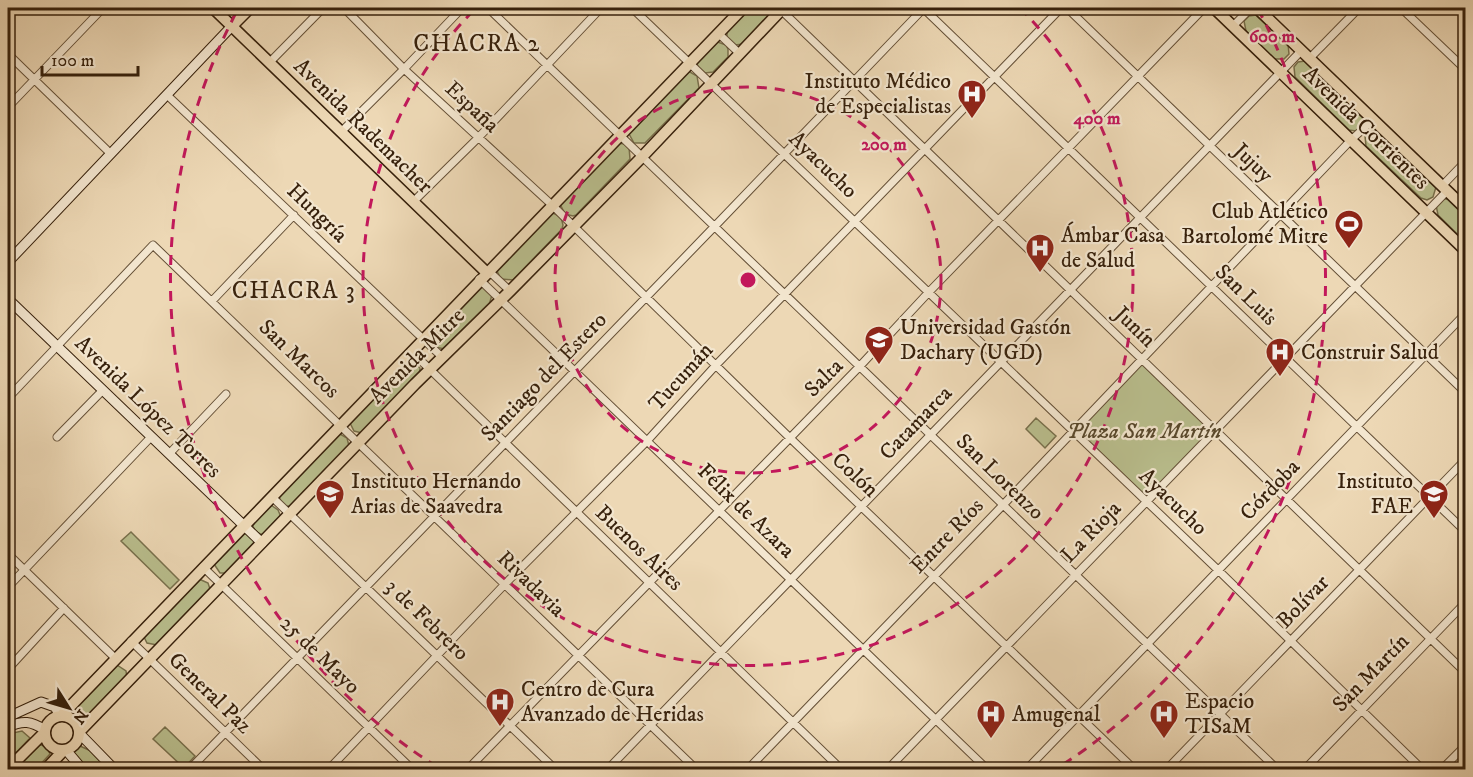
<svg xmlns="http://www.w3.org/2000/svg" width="1473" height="777" font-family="'IM FELL DW Pica',serif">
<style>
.green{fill:#b9be8d;stroke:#78704c;stroke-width:1.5}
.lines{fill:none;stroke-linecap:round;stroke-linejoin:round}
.street-casing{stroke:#644f36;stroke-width:9}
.secondary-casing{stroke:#37210c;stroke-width:11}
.primary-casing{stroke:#37210c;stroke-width:13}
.street{stroke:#f3e6cf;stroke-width:7}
.secondary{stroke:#f3e6cf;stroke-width:9}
.primary{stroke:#edd8b5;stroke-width:10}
.ring{fill:none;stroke:#c2185b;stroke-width:3;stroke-dasharray:10 8}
.labels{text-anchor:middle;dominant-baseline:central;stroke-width:4.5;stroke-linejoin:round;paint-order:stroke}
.poi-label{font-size:22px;fill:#37210c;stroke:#f3e6cf;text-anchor:start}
.street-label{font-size:22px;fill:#37210c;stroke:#f3e6cf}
.park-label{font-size:22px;font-style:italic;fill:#58482c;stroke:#f3e6cf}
.neighbourhood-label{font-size:24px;letter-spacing:1.5px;fill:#37210c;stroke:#f3e6cf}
.centre{fill:#c2185b;stroke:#f3e6cf;stroke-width:3}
.ring-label{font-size:18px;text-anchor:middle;font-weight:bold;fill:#c2185b;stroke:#f3e6cf;stroke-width:4.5;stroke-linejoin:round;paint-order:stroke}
</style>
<rect width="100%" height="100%" fill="#edd8b5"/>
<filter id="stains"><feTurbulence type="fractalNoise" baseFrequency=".00333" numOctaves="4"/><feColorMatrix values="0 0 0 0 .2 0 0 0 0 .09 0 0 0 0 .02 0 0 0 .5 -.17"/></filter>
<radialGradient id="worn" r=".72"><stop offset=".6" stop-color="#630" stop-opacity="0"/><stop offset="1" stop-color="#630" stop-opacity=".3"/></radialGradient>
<path class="green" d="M749,8h16l4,7 -26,29 -8,1 -8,-8v-8z
M1256,15l32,29 1,10 -5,5h-10l-28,-28 -2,-10 5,-5z
M715,41l11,4 2,4v8l-15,15 -8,1 -6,-4 -3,-8z
M1305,61l60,57 -1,7 -8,6 -7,-1 -54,-53 -1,-10 4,-5z
M686,72h4l7,4 2,12 -54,55h-11l-6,-11z
M1377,130l59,57 -3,10 -6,3 -6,-2 -55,-52 -1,-10 5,-5z
M617,143l8,1 4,3 1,12 -54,56 -3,1 -8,-2 -5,-10z
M1441,199h7l17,15v28l-27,-27 -2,-10z
M549,213h4l8,4 2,8 -1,4 -49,51 -12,-1 -5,-10z
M482,286l10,9 -3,10 -45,44 -8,-2 -5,-11z
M410,360l10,8 -1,8 -57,57 -8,-2 -5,-10z
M1142,362l71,69 -68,69 -70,-69z
M1036,418l20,18 -11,12 -19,-19z
M340,434l7,4 2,8 -58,61 -8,-2 -5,-10z
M271,505l7,5 3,7 -16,18c-8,-1 -12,-5 -13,-13l15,-16z
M131,532l48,48 -9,9 -49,-48z
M244,533c5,1 10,6 10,11l-27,29h-7l-6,-9z
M199,579l9,4 2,6 -53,56 -10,-2 -3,-6z
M117,665l9,6 1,7 -42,42 -7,-2 -5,-10z
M165,727l30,29 -11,12 -31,-29z
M22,731l8,7 -22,23v-27z
M40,745l6,1 4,8 -14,15 -23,1z
M80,746l11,5 18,18h-24l-13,-16 2,-5z"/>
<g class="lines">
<g class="street-casing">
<path id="street" d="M344,8l60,61 148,136 238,233 345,332
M488,8l790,762
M632,8l586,562 205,200
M923,8l543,524
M1067,8l399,385
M1401,8l65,62
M780,9l686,664
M8,15l6,-7
M1233,26l18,-18
M718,33l21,20
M8,54l103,100
M1310,58l49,-50
M269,63l54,-55
M167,95l275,262
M8,107l95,-99
M341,132l63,-63 58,-61
M1442,186l24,-25
M413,202l65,-64 123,-130
M486,272l7,3 17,16
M479,279l509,491
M212,301l82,-86
M411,351l431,419
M8,398l145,-153 544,525
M57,437l46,-47
M169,454l57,-60
M272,497l284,273
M8,554l107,104
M203,567l210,203
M8,587l143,-150
M131,641l133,129
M8,669l56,-61
M189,770l526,-544 209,-218
M328,770l177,-186 142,-143 70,-77 344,-356
M467,770l393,-404 68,-73 276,-285
M607,770l695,-720
M747,770l256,-265 348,-365 22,-20
M887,770l560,-579
M1026,770l440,-457
M1166,770l300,-311
M1304,770l162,-168
M1441,770l25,-25"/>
</g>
<g class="secondary-casing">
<path id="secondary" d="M8,262l224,-236
M8,299l254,244
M8,717l33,-15 14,5 5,9
M8,727c15,-7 23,-6 37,3
M80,734l35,36
M66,750l17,20"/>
</g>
<g class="primary-casing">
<path id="primary" d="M213,8l273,264
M1214,8l252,243
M1257,8l209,201
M232,26l18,-18
M62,715l681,-707
M45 733a17 17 0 1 1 34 0a17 17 0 1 1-34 0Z
M79,732l336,-348 95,-93 131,-133 142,-150
M8,769l37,-37
M45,770l18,-19"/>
</g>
<use href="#street" class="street"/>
<use href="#secondary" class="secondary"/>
<use href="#primary" class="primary"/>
</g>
<g class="ring">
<circle cx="748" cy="280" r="193"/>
<path d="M1020 8A385 385 0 1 1 476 8"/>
<path d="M437 767A578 578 0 0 1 238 9M1258 9A578 578 0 0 1 1059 767"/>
</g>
<defs>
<g id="hospital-pin" transform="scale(1.5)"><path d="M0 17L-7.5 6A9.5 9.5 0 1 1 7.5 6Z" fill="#8f2418" stroke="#f3e6cf"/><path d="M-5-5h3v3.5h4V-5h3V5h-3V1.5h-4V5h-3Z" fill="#fff"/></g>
<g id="stadium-pin" transform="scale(1.5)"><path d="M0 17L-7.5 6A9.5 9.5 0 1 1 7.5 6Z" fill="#8f2418" stroke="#f3e6cf"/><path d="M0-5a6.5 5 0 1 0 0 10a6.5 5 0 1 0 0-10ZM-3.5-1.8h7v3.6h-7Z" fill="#fff"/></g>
<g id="university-pin" transform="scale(1.5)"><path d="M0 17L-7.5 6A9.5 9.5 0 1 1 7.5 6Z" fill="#8f2418" stroke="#f3e6cf"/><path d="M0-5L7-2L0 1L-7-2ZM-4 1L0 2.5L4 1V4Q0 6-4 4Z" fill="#fff"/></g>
</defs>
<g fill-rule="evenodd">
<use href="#hospital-pin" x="972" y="94"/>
<use href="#stadium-pin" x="1349" y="224"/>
<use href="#hospital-pin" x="1040" y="248"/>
<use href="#university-pin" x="879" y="340"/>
<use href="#hospital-pin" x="1280" y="352"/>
<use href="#university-pin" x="330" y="494"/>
<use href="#university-pin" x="1434" y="494"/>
<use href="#hospital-pin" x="500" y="702"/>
<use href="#hospital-pin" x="991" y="714"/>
<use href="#hospital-pin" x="1164" y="714"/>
</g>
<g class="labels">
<g class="poi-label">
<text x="951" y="81" text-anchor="end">Instituto Médico<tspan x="951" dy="25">de Especialistas</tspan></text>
<text x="1328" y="211" text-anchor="end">Club Atlético<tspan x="1328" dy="25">Bartolomé Mitre</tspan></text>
<text x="1061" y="235">Ámbar Casa<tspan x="1061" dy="25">de Salud</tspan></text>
<text x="900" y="327">Universidad Gastón<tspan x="900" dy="25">Dachary (UGD)</tspan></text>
<text x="1301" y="352">Construir Salud</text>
<text x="351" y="481">Instituto Hernando<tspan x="351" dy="25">Arias de Saavedra</tspan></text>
<text x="1413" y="481" text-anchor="end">Instituto<tspan x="1413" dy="25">FAE</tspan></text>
<text x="521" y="689">Centro de Cura<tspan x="521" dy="25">Avanzado de Heridas</tspan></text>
<text x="1185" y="701">Espacio<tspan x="1185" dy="25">TISaM</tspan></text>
<text x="1012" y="714">Amugenal</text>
</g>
<g class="street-label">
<text transform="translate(472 107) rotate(43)">España</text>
<text transform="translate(363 126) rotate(44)">Avenida Rademacher</text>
<text transform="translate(1366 128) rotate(44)">Avenida Corrientes</text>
<text transform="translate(1253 163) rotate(44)">Jujuy</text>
<text transform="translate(823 165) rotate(44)">Ayacucho</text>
<text transform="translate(317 213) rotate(44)">Hungría</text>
<text transform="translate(1246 295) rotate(44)">San Luis</text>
<text transform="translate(1135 327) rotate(44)">Junín</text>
<text transform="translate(417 356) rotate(-45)">Avenida Mitre</text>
<text transform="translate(299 359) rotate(44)">San Marcos</text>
<text transform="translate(544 377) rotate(-46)">Santiago del Estero</text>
<text transform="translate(681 377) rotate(-48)">Tucumán</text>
<text transform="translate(824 378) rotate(-45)">Salta</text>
<text transform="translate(148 407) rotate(44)">Avenida López Torres</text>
<text transform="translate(916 423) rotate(-46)">Catamarca</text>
<text transform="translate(855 475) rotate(43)">Colón</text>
<text transform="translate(1000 477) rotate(44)">San Lorenzo</text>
<text transform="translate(1270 490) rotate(-46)">Córdoba</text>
<text transform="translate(1173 502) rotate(44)">Ayacucho</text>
<text transform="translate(746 511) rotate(44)">Félix de Azara</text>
<text transform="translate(1091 532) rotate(-46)">La Rioja</text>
<text transform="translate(947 536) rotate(-46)">Entre Ríos</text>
<text transform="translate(639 548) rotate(44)">Buenos Aires</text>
<text transform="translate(531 584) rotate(44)">Rivadavia</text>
<text transform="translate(1303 602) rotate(-46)">Bolívar</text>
<text transform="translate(427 620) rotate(44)">3 de Febrero</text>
<text transform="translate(320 655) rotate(44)">25 de Mayo</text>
<text transform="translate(1371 673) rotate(-46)">San Martín</text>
<text transform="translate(210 693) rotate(44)">General Paz</text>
</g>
<g class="park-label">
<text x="1144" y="431">Plaza San Martín</text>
</g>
<g class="neighbourhood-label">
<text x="477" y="44">CHACRA 2</text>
<text x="294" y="291">CHACRA 3</text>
</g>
</g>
<circle cx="748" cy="280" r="9" class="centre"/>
<g class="ring-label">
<text x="1272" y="42">600 m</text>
<text x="1097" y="124">400 m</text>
<text x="884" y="150">200 m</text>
</g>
<rect width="1473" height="777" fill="none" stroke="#edd8b5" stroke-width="30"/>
<rect x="9" y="9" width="1455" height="759" fill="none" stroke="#37210c" stroke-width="3"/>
<rect x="15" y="15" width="1443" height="747" fill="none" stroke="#37210c" stroke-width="1.5"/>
<g transform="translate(69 708) rotate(127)" stroke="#f3e6cf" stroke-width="4.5" paint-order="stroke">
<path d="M0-4.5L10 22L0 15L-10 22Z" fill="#37210c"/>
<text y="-9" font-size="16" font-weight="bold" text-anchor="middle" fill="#37210c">N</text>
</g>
<path d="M42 66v9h96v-9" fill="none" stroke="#37210c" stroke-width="3"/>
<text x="51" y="66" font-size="18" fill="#37210c" stroke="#f3e6cf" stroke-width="4.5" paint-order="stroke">100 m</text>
<rect width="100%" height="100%" filter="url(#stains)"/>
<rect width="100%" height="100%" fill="url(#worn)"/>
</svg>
